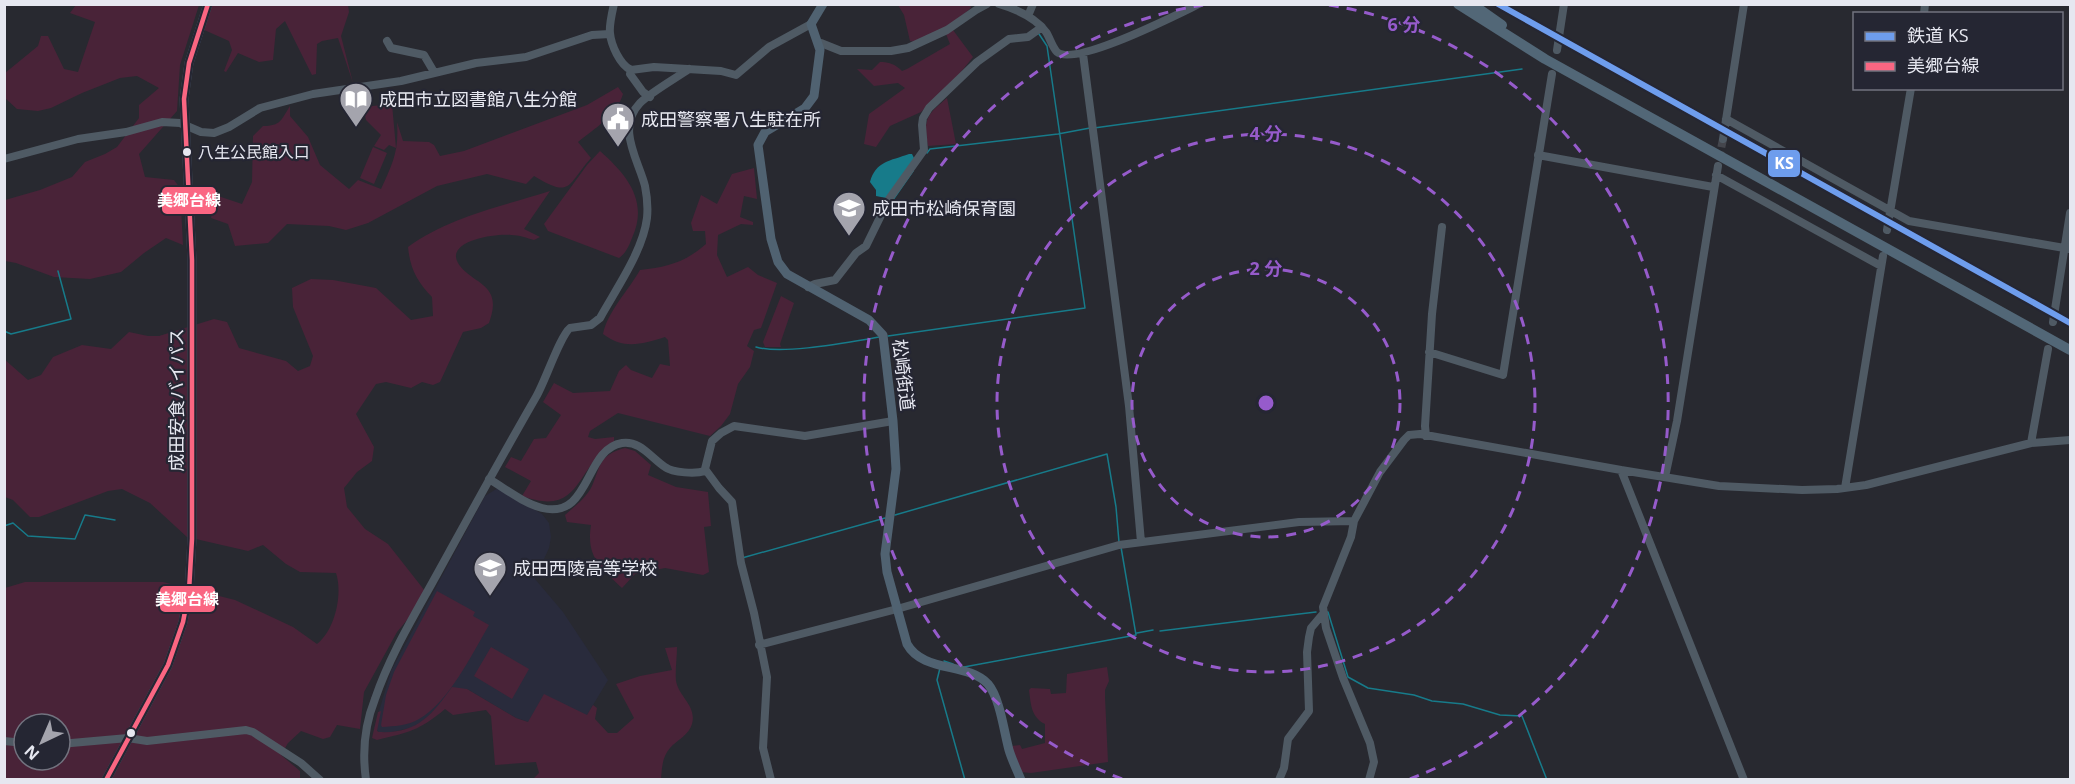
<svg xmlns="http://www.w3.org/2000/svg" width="2075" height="784" font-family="'Open Sans','Noto Sans JP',sans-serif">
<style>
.built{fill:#292b3c}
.green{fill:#492338;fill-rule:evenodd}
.water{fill:#177b8a}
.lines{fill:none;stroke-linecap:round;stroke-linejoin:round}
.stream{stroke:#177b8a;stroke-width:1.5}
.minor-tunnel{stroke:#44464d;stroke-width:8;stroke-dasharray:8 4;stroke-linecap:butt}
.minor{stroke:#4f5a64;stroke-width:8}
.major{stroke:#506271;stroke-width:9}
.highway{stroke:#526777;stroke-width:10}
.bus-1-casing{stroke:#252633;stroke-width:9}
.bus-1{stroke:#fa6682;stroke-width:4.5}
.rail-1-casing{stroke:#252633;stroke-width:10}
.rail-1{stroke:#6e9ded;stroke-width:6}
.ring{fill:none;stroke:#965bcb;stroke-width:3;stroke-dasharray:10 8}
.bus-dot{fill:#e6e7f0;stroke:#252633;stroke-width:2}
.labels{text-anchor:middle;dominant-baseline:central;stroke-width:4.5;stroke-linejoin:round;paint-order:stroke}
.bus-label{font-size:16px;fill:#e6e7f0;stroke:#252633;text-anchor:start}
.poi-label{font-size:18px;fill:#e6e7f0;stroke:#252633;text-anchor:start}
.street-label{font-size:18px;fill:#e6e7f0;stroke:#252633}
.centre{fill:#965bcb;stroke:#252633;stroke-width:3}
.ring-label{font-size:18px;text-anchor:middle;font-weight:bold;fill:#965bcb;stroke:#252633;stroke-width:4.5;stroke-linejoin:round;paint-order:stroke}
.line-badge{stroke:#252633;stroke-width:2}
.badge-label{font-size:16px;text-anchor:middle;font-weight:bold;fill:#fff}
</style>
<rect width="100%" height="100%" fill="#282930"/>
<path class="built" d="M498,488l44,26 7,9 2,14 -2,11 -14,31 28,33 45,68 -21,35 -58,7 -13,-4 -49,-29 -29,17 -14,15 -14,7 -22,5 -9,-1 -5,-4 17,-57 94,-175z"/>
<path class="green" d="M76,5h123l-19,60 -3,46 -38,43 6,23 29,3 6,8 3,57 -17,-7 -22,15 -23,19 -31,7 -36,-2 -38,-14 -11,-2v-61l35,-10 32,-13 13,-15 20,-8 12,-7 22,-29v-13l20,-17 -22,-12 -17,2 -38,15 -31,15 -13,3 -21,-2 -12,-11v-25l33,-27 3,-10h7l16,33 14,3 17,-50 -25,-9z
M211,5h137l1,7 -8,24 12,47 -15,-45 -16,3 -5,3 -1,30 -4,1 -27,-54 -9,8 -3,31 -14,2 -21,-9 -12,19 -2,-1 8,-21 -3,-9 -27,-12z
M898,5h72l1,3 -21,18 23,31 -20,25 -32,30 -31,14 -14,21 -12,-3 5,-30 36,-26 -7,-5 -24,3 -17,-17 15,1 8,-8c9,0 15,2 22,9l5,-2 43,-25 -6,-15 -30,13 -4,-1 -6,-26z
M618,87l5,7c-6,21 -29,35 -45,48l13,16c-24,27 -19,41 -57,18l-8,8 -39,-10 -50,12 -69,37 -22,7 -17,-4 -42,-2 -19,19 -33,3 -7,-22 -17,-6 4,-23 27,9 10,-22 1,-46 10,-10c18,0 18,-6 27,-20v10l18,21 12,28 29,24 9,-9 23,9c12,-26 18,-38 16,-67l6,19 26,1 5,3 6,11 24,-5 123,-46z
M947,98l9,46 -28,2c-5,-28 -1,-31 19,-48z
M392,104l4,44 -7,-3 -5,5 -10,-4 7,-11 -15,-15 -3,-13z
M373,147l14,6 -13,31 -14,-6z
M600,151c27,24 49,50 32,87 -3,8 -6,15 -13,20l-71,-27 -4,-7 43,-59z
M754,168l3,31 -13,-3 -4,21 13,5v3l-12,-1 -23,11 -1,20 10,22 21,-10 10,8 19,8 -16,45 -7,2 -7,16 7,5 -4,16 -12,17 -8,30 -9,12 -11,10 -92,-23 -28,18 -2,6 7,2 19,-2v6c-40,24 -31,75 -92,53l9,-15 -26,-14 6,-10 10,4 13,-22 12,-1 15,-23 -18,-13 11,-19 19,10 37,-2 9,-20 7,-6 5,5 21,8 8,-14 10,2 -2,-26 -3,-3c-23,7 -41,13 -62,-3 5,-23 25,-43 37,-64 27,-3 44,-7 66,-26l-1,-13h-12l-2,-8 10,-28 16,9 15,-30z
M550,191l-26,38 16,8 -6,3c-7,-2 -15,-5 -23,-5 -13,-2 -66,5 -53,28 8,14 28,19 33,32 4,10 1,19 -2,28l-8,5 -18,4 -23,50 -7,3 -11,-3 -11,6 -25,-6 -10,2 -20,30 18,33 -2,14 -15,11 -13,16 3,19 18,22 23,15 37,47 -8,17 -20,24 -33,60 -4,37 -23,-4 -7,12 -7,2 -22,-8 -13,12 -7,12 19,16v8h-295v-191l20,-6h138l72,18 58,27 24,17c18,-14 26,-50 19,-71l-36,-1 -14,-8 -23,-19 -15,6 -61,-14 -37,-34 -28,-14 -14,2 -69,26h-9l-17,-17 -8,-3 -1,-138 24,21 13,-5 12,-18 29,-12 29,4 18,-17 19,4h11l55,-17 13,3 12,26 47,13 12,10 12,-5 3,-10 -20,-49 -1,-19 19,-9 22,1 43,8 35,32 22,-4 -1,-19c-15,-15 -22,-29 -24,-50 41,-30 95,-41 142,-56zM24,724h36v36h-36z
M781,296l13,7 -14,41 1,3h-16l-2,-5z
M625,448l10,3 16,14 -3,10 28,12 32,5 3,34 -7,1 5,45 -6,3 -38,-7 -30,6 -13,14c-22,-21 -36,-31 -31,-63l-24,-3 -2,-7c9,-8 22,-18 27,-29 9,-21 7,-31 33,-38z
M437,591l38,21 -2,4 16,9c-17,29 -40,77 -70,94 -11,7 -25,7 -37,8l-1,-2 5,-30 8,-23z
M491,647l38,22 -17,30 -38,-23z
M677,647c0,11 -2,23 -1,34 3,16 21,25 16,43 -3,11 -15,16 -22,24 -8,9 -8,20 -9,31h-128l6,-6 -3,-11 -41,3 -4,-49 -5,-6 -33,5 -8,-6c-26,22 -36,23 -68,31l-5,-2 6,-26 3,-1 -4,20 2,1c38,2 53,-17 73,-45l15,2 49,29 12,4 16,-28 43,21 6,-10 4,3 -2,11 13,14h9l17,-15 -18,-34 24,-8 32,-6 -7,-22z
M1107,667l2,14 -4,9v7l3,65 -77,11 -11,-1 -8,-26 8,-1 2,4 23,-6v-19c-14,-7 -14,-19 -16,-34l2,-2 19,1 1,5 15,-1 1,-19z"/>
<path class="water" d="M909,154h3l3,6 -29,38 -10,-2v-6l-6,-8c6,-21 20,-21 39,-28z"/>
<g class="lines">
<path class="stream" d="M1094,128l428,-59
M927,153l3,-4 128,-15 32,-6
M890,204l23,-33
M4,331l7,3 60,-15 -13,-48
M888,336l197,-28 -38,-262 -8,-12
M756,347c27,8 93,-5 124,-10
M895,515l212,-61 9,53 3,35
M4,526l9,-3 15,13 47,3 10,-24 30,5
M742,558l143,-40
M1327,612h1l20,65 20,11 46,7 18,6 31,3 37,11 22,1 25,64
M1160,631l156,-19
M1137,633l16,-3
M944,661l9,3
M964,667l172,-32 -15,-88
M940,668l-3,12 28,100"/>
<path class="minor-tunnel" d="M1719,159l4,-20"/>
<path class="minor" d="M614,4c-2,9 -5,21 -4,29 1,12 10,32 21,37l-1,4 13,18 7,5
M999,4c17,5 36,13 47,28 4,6 6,15 11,20 18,15 121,-38 142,-48
M1924,14l1,-10
M1028,16l5,-12
M387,41l4,7 33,7 10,17
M819,45l2,-2 20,8h50l17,-3 39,-18 29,-20 11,-6
M1557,50l7,-46
M1083,54l46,352 12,136
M631,70l23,-3 67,4 15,4 33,-28 42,-23
M1726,119l183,102 161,28
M1723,139l21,-135
M1538,155l175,32
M4,159l74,-20 48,-7 36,-10 18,1 21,9 13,1 15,-6 31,-19 53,-14 88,-13 75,-18 50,-6 66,-22 18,-1
M1716,175l165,91
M1887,230l24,-142
M808,287l7,-3 20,-4 21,-27 10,-7 23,-47 35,-49 -2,-25 1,-7 6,-10 48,-46 32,-23 19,-2 14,-10
M2053,322l17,-109
M1429,352l74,23 49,-301
M1426,436l-1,-10 7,-112 10,-87
M2031,443l17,-94
M1665,477l12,-56 41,-255
M489,479c17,10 34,24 53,29 49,12 42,-59 80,-65 18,-3 29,15 43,24 8,6 31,7 40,4
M1845,488l38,-232
M759,645l138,-36 222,-64 180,-23 55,-1
M4,741l20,2
M60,744l68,-6 19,3 99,-11 7,2 48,31 19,17
M366,780c-4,-28 -1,-56 9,-81 15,-44 39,-83 61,-123 33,-60 66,-120 100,-179 9,-15 24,-61 34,-69l21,-3 9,-7c16,-29 43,-67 47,-100 1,-10 0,-22 -2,-32 -7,-27 -29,-58 -5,-83 10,-10 36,-25 49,-34
M771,780l-8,-32 4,-71 -13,-64 -13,-50 -9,-61 -13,-14 -14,-19 7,-28 9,-8 13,-7 71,10 88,-15
M1279,780l5,-12 4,-29 21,-28 -2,-59 2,-15 2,-9 11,-13
M1369,780l5,-18 -4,-19 -27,-65 -17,-50 -3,-21 28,-70 3,-16 26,-49 24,-32 5,-5 11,-1 201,36
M1744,780l-123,-310 98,16 83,4 35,-1 29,-4 165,-42 39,-3"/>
<path class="major" d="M823,4l-12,20 9,26 -6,46 -9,12 -40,24 -7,13 13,94 7,23 9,12 82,46 14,15 10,86 3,48 -11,85 2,18 20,72c16,29 61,18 81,40 12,14 16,48 21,66 3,10 8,20 12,30
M106,780l62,-115 15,-43 6,-31 3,-52v-279l-8,-161 5,-36 19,-59"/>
<path class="highway" d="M1458,4l87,55 525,291
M1472,4l30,21"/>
<g class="bus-1-casing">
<path id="bus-1" d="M106,780l62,-115 15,-43 6,-31 3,-52v-279l-8,-161 5,-36 19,-59"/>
</g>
<use href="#bus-1" class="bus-1"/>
<g class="rail-1-casing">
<path id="rail-1" d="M1498,4l572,319"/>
</g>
<use href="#rail-1" class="rail-1"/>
</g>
<g class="ring">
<circle cx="1266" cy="403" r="134"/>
<circle cx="1266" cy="403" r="269"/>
<path d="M1122 779A403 403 0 0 1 1203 5M1329 5A403 403 0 0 1 1410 779"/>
</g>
<defs>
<g id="library-pin" transform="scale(1.725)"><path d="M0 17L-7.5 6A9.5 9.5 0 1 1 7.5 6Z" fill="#a4a4ad" stroke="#252633"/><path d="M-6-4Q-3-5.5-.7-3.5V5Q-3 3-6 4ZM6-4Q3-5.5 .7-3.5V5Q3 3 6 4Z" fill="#fff"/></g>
<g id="civic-pin" transform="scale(1.725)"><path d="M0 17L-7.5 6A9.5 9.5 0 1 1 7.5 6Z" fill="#a4a4ad" stroke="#252633"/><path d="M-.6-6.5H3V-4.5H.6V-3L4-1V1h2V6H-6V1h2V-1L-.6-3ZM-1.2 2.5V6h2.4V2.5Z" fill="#fff"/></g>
<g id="school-pin" transform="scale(1.725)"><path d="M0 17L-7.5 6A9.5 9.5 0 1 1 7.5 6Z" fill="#a4a4ad" stroke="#252633"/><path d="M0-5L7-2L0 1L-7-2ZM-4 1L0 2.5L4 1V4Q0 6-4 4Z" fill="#fff"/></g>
</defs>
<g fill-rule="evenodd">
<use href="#library-pin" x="356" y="99"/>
<use href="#civic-pin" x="618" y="119"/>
<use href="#school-pin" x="849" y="208"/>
<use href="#school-pin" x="490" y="568"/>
</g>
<g class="bus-dot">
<circle cx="187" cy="152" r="5"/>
<circle cx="131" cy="733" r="5"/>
</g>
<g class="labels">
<g class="bus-label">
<text x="198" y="152">八生公民館入口</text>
</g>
<g class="poi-label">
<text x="379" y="99">成田市立図書館八生分館</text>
<text x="641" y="119">成田警察署八生駐在所</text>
<text x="872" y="208">成田市松崎保育園</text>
<text x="513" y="568">成田西陵高等学校</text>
</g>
<g class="street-label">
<text transform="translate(904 375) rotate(83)">松崎街道</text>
<text transform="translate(176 400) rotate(-90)">成田安食バイパス</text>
</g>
</g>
<circle cx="1266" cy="403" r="9" class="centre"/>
<g class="ring-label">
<text x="1404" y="31">6 分</text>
<text x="1266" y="140">4 分</text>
<text x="1266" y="275">2 分</text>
</g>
<g class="line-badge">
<rect x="1767" y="149" width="34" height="29" rx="6" fill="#6e9ded"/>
<rect x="161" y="186" width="56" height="29" rx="6" fill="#fa6682"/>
<rect x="159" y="585" width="57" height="28" rx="6" fill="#fa6682"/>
</g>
<g class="badge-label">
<text x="1784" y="169">KS</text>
<text x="189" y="206">美郷台線</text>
<text x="187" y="605">美郷台線</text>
</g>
<rect width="2075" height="784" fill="none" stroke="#e6e7f0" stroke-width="12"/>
<rect x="1853" y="12" width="210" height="78" fill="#252633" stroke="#72737f" stroke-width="1.5"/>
<rect x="1865" y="32" width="30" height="9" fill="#6e9ded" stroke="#72737f" stroke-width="1.5"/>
<text x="1907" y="42" font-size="18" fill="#e6e7f0">鉄道 KS</text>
<rect x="1865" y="62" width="30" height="9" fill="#fa6682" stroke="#72737f" stroke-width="1.5"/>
<text x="1907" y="72" font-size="18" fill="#e6e7f0">美郷台線</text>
<g transform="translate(42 742) rotate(224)"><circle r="28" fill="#252633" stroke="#72737f" stroke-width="1.5"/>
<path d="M0-4.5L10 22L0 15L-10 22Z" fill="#a4a4ad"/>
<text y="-9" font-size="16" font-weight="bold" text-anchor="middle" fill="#e6e7f0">N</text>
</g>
</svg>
